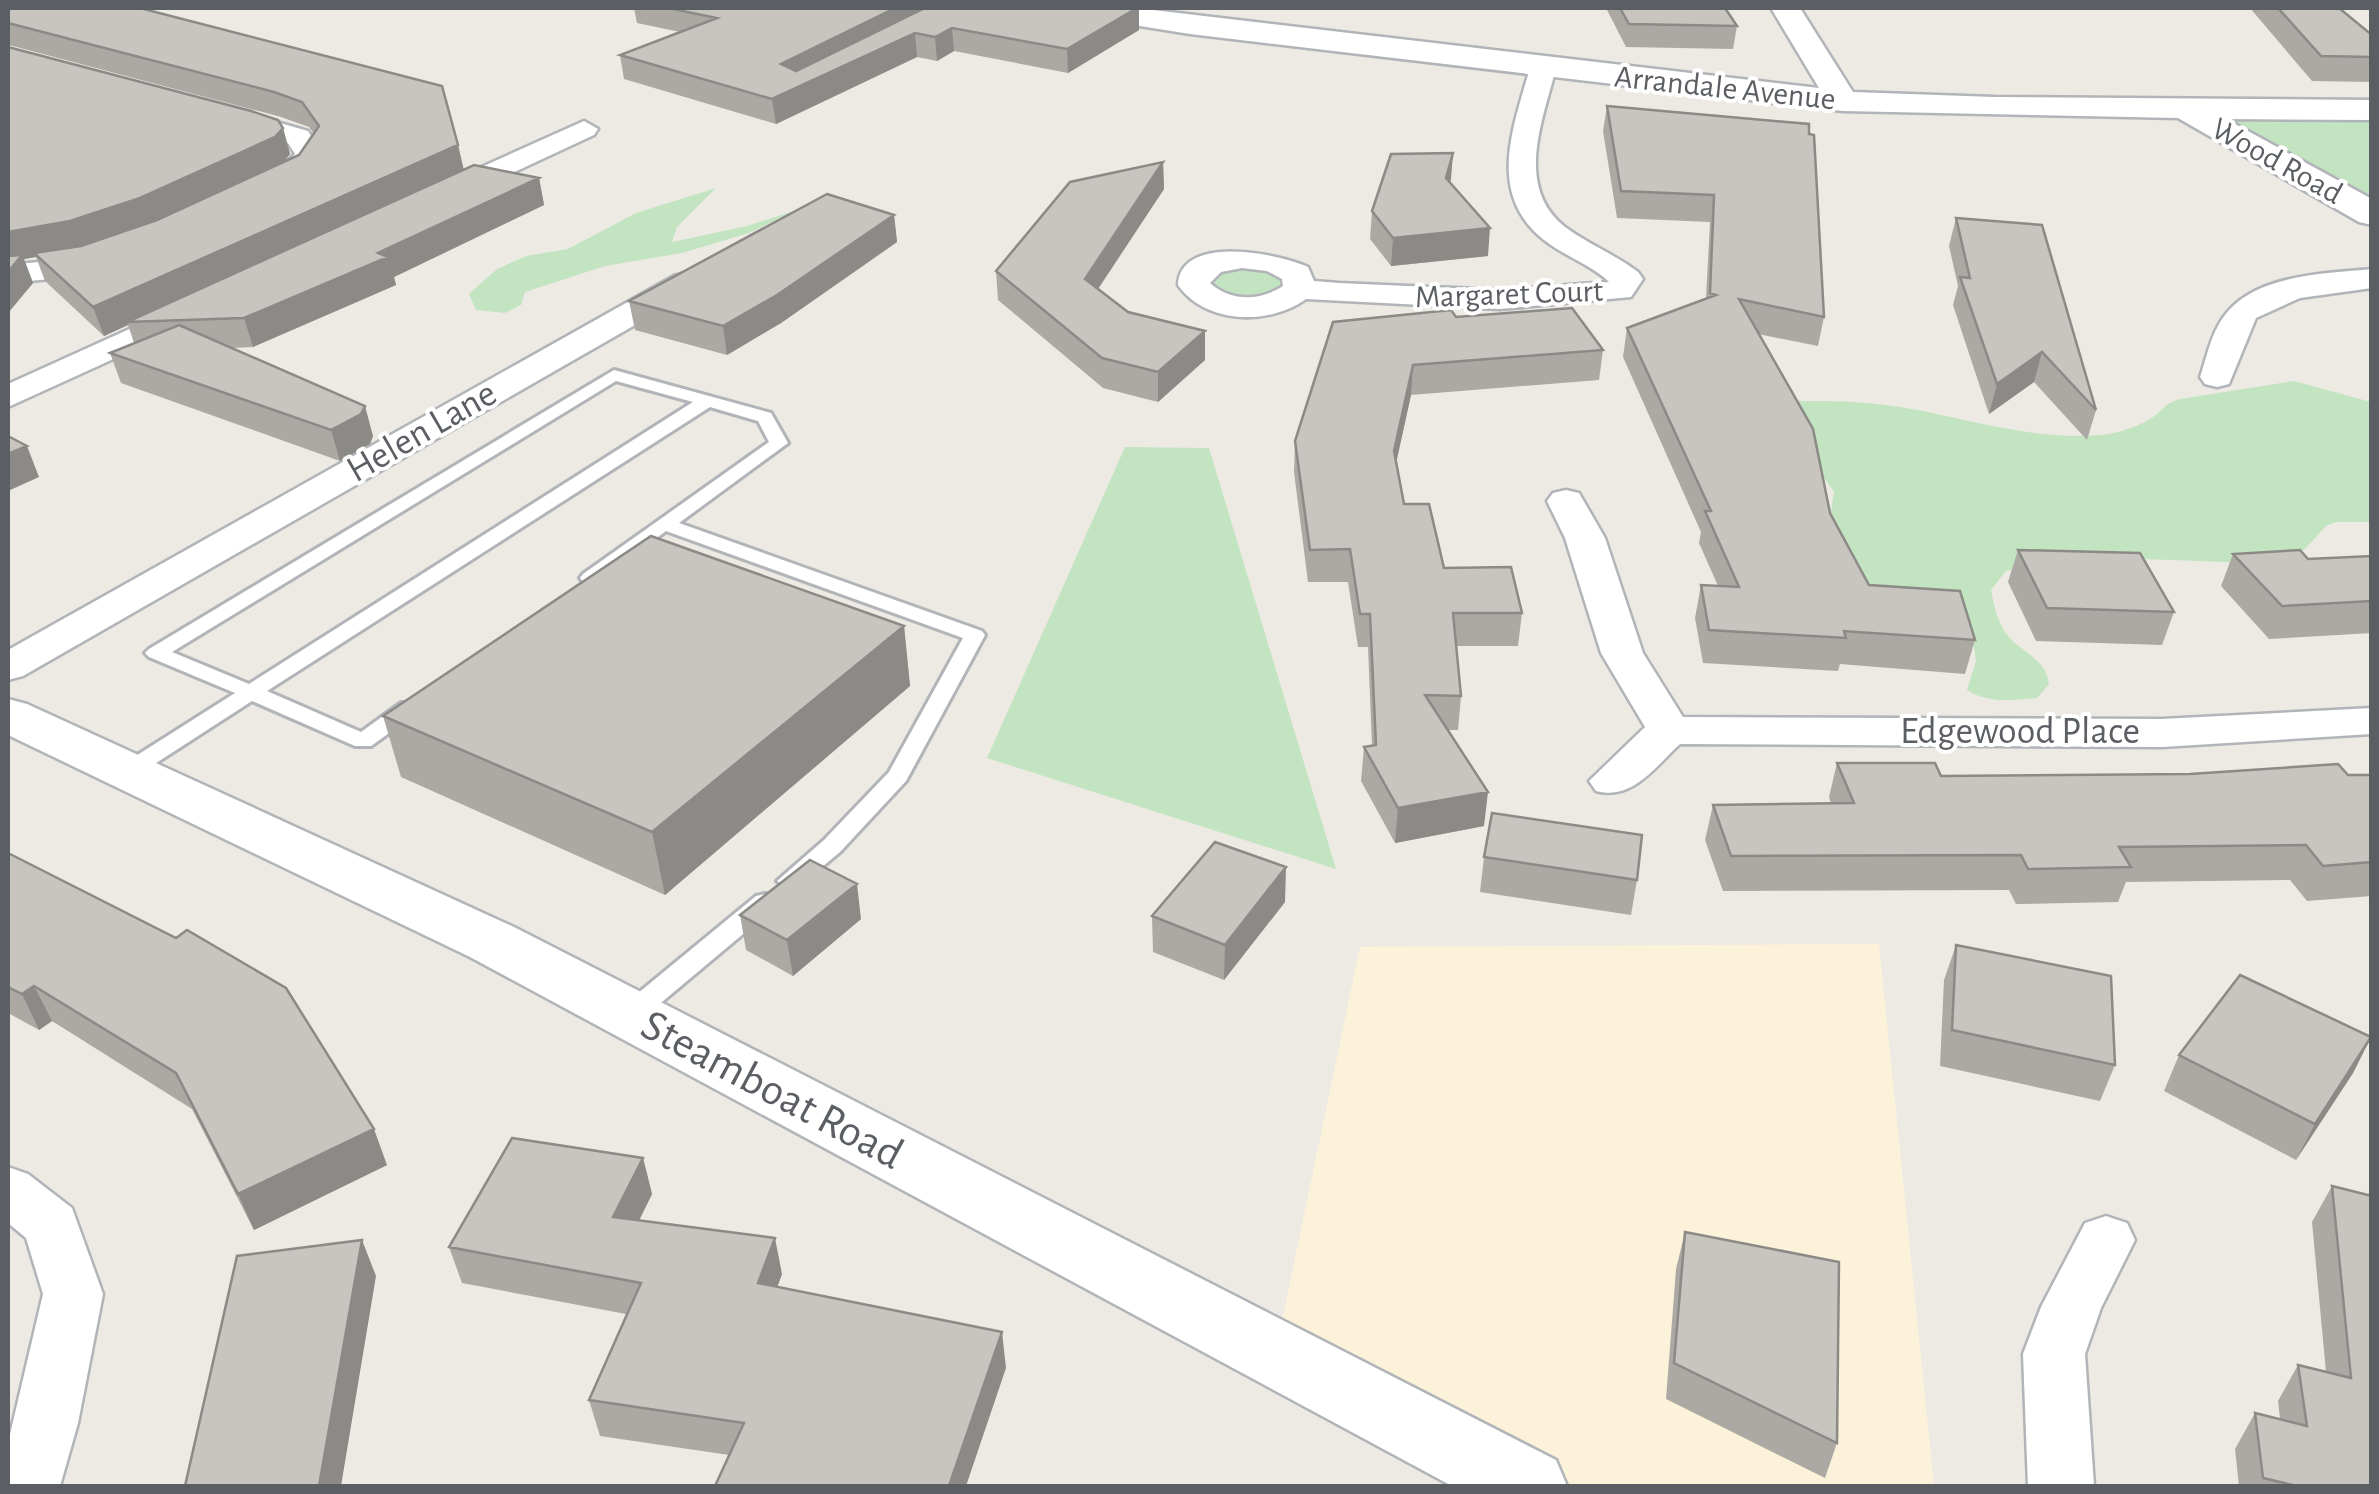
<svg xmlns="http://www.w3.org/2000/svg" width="2379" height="1494" font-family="'Alegreya Sans',sans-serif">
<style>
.commercial{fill:#fcf2d9}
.green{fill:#c3e4c1}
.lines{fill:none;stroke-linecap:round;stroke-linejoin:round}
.service-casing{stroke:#b1b4b8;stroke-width:6}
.minor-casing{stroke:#b1b4b8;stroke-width:5}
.tertiary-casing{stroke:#b1b4b8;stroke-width:5}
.service{fill:#fff;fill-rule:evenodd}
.minor{fill:#fff;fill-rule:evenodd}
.tertiary{fill:#fff;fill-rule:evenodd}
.wall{fill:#aca9a5}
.shaded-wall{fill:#8c8a86}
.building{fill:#c8c5c0;stroke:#8c8a86;stroke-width:2.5}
.labels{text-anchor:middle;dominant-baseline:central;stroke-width:8;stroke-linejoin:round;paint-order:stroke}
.far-street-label{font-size:32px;fill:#5b5f63;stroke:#fff}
.street-label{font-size:38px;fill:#5b5f63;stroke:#fff}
.near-street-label{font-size:45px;fill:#5b5f63;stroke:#fff}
</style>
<rect width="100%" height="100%" fill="#edeae3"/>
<path class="commercial" d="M1879,944l55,542h-407l-252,-132 85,-407z"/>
<path class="green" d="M2183,108l188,2v104z
M716,188l-39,39 -5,15 75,-16 50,-16 -48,23 -67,20 -77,13 -80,26 -4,13 -16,8 -29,-3 -7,-16 28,-25 29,-13 42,-7 68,-36z
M1225,266l52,4 11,18 -28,13 -51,-9 -2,-17z
M2294,381l77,21v120h-35l-10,4 -22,24 -52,13 -109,-4 -112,7 -25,5 -15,19c3,16 7,33 17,46 15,18 38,22 41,48l-12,14c-24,2 -48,6 -70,-8l9,-29 -2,-14 -9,-15 -95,-35 -41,-72 5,-33 -19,-28 -105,-59c59,-3 117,-7 176,0 71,9 139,36 213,30 17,-1 43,-9 57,-20 10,-9 11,-12 24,-16z
M1125,447l84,1 127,421 -349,-111z"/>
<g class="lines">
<g class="service-casing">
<path id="service" d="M614,370l157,43 17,30 -109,80 303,108 3,4 -79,146 -66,71 -42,35 -9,2 -12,-8 47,-41 65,-68 74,-134 -297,-107 -69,51h-14l-3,-4 3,-4 186,-132 -11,-21 -48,-14 -443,284 94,41 40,-29h16l3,5 -3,5 -46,33h-16l-103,-45 -116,75h-16l-3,-5 3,-5 115,-73 -86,-36 -4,-4 4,-4zM616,381l77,21 -444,282 -77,-32z
M765,894l9,2 3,6 -3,6 -136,114h-18l-4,-7 4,-7 136,-112z"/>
</g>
<g class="minor-casing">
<path id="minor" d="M1543,60l13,8c-13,52 -42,119 9,159 23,17 51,28 73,45l5,7 -12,18 -131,12 -194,-10c-37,27 -101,25 -128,-14 2,-52 102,-31 130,-18l6,14 25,2 161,7 109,-8c-17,-17 -45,-26 -65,-42 -58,-46 -31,-112 -14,-172zM1242,268l25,3 15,8 1,7c-23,15 -52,16 -73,-3l11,-11z
M228,108l80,23 15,23c-15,21 -37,44 -65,37l-5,-6c11,-14 30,-17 42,-31l-7,-11 -70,-21 -4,-6 4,-6z
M584,121l14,8 -4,6 -144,67h-20l-5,-6 5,-6z
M99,249l11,2 5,7 -5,7 -49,13 -53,5v-18l51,-5z
M2372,269v19l-72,10 -44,20 -27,66 -12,3 -12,-3 -5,-7c6,-17 9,-35 18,-51 27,-52 103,-52 154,-57z
M685,273l11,3 5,7 -5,7 -673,386 -15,4v-30l666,-374z
M187,303l12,3 4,7 -4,7 -191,87v-23z
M1566,490l13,3 26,45 38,115 40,64 479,2 210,-11v26l-210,13 -482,-3c-25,23 -48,57 -84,47l-7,-10 56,-54 -44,-74 -36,-115 -18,-37 6,-8z
M8,1167l20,7 44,34 31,86 -25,129 -18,63h-52v-43l35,-149 -17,-56 -18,-15z
M2106,1216l21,7 8,17 -34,68 -16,46 9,132h-66l-5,-132 18,-47 44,-84z"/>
</g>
<g class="tertiary-casing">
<path id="tertiary" d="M1068,8h68l683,80 -48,-80h29l53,84 141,5 378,3v20l-146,-1 146,80v26l-13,-3 -181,-104 -335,-7 -653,-77 -107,-17 -10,-3z
M8,699l19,5 487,223 1042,533 11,26h-115l-982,-529 -462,-222z"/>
</g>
<use href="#service" class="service"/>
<use href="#minor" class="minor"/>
<use href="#tertiary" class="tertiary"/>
</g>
<path class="wall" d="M8,8l450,137 6,25 75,8 5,27 -150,72 2,8 -143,62 -21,1 141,88 -3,8 -30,17 -219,-78 -11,-30 24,-10 -6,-18 -24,11 -59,-55 -9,-24 -12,2 9,24 -25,30v-266l275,81 7,26 -7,8 16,-7 15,-21 -5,-7 -28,-10 -272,-72 -1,1z
M634,8h505v22l-71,43 -114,-22 -17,10 -20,-4 -141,67 -152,-45 -4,-24 60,-23 -43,-9z
M1606,8h119l12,18 -4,23 -107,-2z
M2250,8h89l33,27v47l-60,-1z
M1607,106l202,28 15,183 -6,29 -60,-12 72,179 39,72 106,55 -10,34 -125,-10 -2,7 -135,-8 -8,-45 6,-33 17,1 -19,-43 2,-11 -78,-175 4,-29 79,-30 4,-76 -93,-4 -14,-87z
M1453,153l-3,30 38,73 -97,10 -21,-27 2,-28z
M1163,162l1,27 -66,100 30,23 77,48 -47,42 -55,-14 -105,-88 -2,-29z
M894,215l3,27 -116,81 -54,32 -92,-25 -6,-29z
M1956,218l140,192 -9,30 -53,-58 -45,32 -36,-109 5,-19 -9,-40z
M1456,317l147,33 -4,30 -188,15 -15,67 8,42 40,64 78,45 -4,33h-62l5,50 -3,34h-10l36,96 -89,17 -34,-62 3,-34 8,-2 -4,-98h-10l-10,-65h-40l-14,-110 1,-31z
M2018,550l156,62 -12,33 -126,-4 -28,-59z
M2233,554l75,5 64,-3v77l-103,6 -48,-53z
M904,626l6,60 -245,209 -264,-118 -18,-61z
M1837,763l104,13 431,-1v121l-65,5 -17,-21 -164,2 -8,20 -102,2 -7,-14 -286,1 -18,-51 8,-35 118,-2 -2,-6z
M8,853l379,312 -133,65 -62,-121 -140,-88 -13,9 -31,-17z
M1484,857l153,23 -6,35 -151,-23z
M1285,902l-61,78 -71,-28 -1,-36z
M740,915l121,4 -68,57 -47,-26z
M1956,945l159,120 -15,36 -160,-35 4,-86z
M2371,1037l-18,36 -57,87 -132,-69 15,-36z
M643,1158l9,36 -13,27 143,53 -5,13 229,81 -277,87 -129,-19 -11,-36 37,-86 -164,-31 -13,-36z
M2332,1186l40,300h-133l-4,-37 20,-36 25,6 -2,-18 20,-36 28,7 -14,-150z
M1685,1232l152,211 -12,35 -159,-79 10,-130z"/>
<path class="shaded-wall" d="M895,8h47l-158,80 -3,-24z
M1137,8h2v22l-71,43 -1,-24z
M952,28l2,23 -17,10 -2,-24z
M915,33l2,24 -141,67 -4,-25z
M283,128l7,26 -7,9 -134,62 -69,23 -46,5 2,4 -12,2 9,24 -25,30v-81z
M458,145l6,27 -337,150 1,3 -24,11 -11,-29z
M1453,153l-2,26 -7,26 2,-27z
M1163,162l1,27 -78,118 -1,-28z
M539,178l5,27 -150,72 2,8 -143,62 -9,-29z
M894,215l3,27 -116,81 -54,32 -4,-29z
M1490,228l-2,28 -97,10 2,-28z
M1205,331v29l-47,42v-30z
M2042,352l-8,30 -45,32 8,-30z
M1413,365l-2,30 -19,87 2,-31z
M365,406l8,30 -3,8 -30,17 -9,-31z
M27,446l12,31 -31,14v-37z
M904,626l6,60 -245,209 -13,-63z
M1488,792l-4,34 -89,17 3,-35z
M1286,867l-1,35 -61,78 1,-35z
M857,884l4,35 -68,57 -6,-36z
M34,986l18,35 -13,9 -17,-36z
M2371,1037l-18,36 -57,87 19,-36z
M374,1129l13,36 -133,65 -16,-36z
M643,1158l9,36 -30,60 -9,-37z
M775,1238l7,36 -17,46 -7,-37z
M362,1240l14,36 -35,210h-22z
M1002,1332l4,36 -40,118h-17z"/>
<path class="building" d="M8,8h132l302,78 16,59 -365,162 -59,-54 47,-7 76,-26 142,-65 20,-29 -17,-24 -28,-10 -266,-69z
M668,8h227l-114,56 15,7 129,-63h212l-70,41 -115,-21 -17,9 -20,-4 -143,66 -152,-44 97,-37z
M1620,8h105l12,18 -108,-2z
M2278,8h61l33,27v22l-51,-1z
M8,47l243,64 27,9 5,8 -8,9 -135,61 -70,23 -62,11z
M1607,106l202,18v10l5,1 10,182 -85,-18 74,130 17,84 39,72 91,6 15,49 -131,-9 2,7 -137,-8 -8,-45 38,2 -34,-76h6l-84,-183 89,-33 -6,-2 4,-98 -93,-4z
M1453,153l-7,25 44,50 -97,10 -21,-27 19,-57z
M1163,162l-78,117 43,33 77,19 -47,41 -56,-14 -106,-87 74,-89z
M474,165l65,13 -161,75 10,4 -144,61 -117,4z
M827,194l67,21 -117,80 -54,31 -94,-25z
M1956,218l86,7 54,185 -54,-58 -45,32 -37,-107 10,1z
M22,255l-14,17v-16z
M1572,308l31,42 -190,15 -19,86 10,53h25l15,64 67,-1 11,46h-69l8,83 -36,-1 63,97 -90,16 -34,-61 12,-2 -6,-131h-10l-10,-65 -40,1 -15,-109 38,-119 118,-12 5,7z
M179,325l186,81 -4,8 -30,16 -221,-77z
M8,436l19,10 -19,8z
M651,536l253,90 -252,206 -269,-116z
M2018,550l122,3 34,59 -127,-4z
M2300,550l8,9 64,-3v45l-90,5 -49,-52z
M1837,763h98l6,13 249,-2 148,-10 10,11h24v87l-49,4 -17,-21 -187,2 12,20 -103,2 -7,-14 -290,1 -18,-51 141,-2z
M1492,813l150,22 -5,45 -153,-23z
M1215,842l71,25 -61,78 -73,-29z
M8,853l168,85 11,-8 99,58 88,141 -136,65 -62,-121 -142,-87 -12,8 -14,-7z
M810,860l47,24 -70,56 -47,-25z
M1956,945l155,31 4,89 -163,-35z
M2240,975l131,62 -56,87 -136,-69z
M512,1138l131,20 -30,59 162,21 -17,45 244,49 -53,154h-234l29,-63 -155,-23 52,-117 -192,-36z
M2332,1186l40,10v290h-75l-34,-8 -8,-65 52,13 -9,-61 53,13z
M1685,1232l154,30 -2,181 -163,-80z
M362,1240l-43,246h-134l52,-230z"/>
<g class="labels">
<g class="far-street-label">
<text transform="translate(1725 88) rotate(6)">Arrandale Avenue</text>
<text transform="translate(2277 161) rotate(29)">Wood Road</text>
<text transform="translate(1509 294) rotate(-2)">Margaret Court</text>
</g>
<g class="street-label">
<text transform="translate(422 432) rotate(-30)">Helen Lane</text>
<text x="2020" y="732">Edgewood Place</text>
</g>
<g class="near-street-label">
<text transform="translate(772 1090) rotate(28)">Steamboat Road</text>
</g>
</g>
<rect width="2379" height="1494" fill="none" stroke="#5b5f63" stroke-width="20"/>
</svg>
